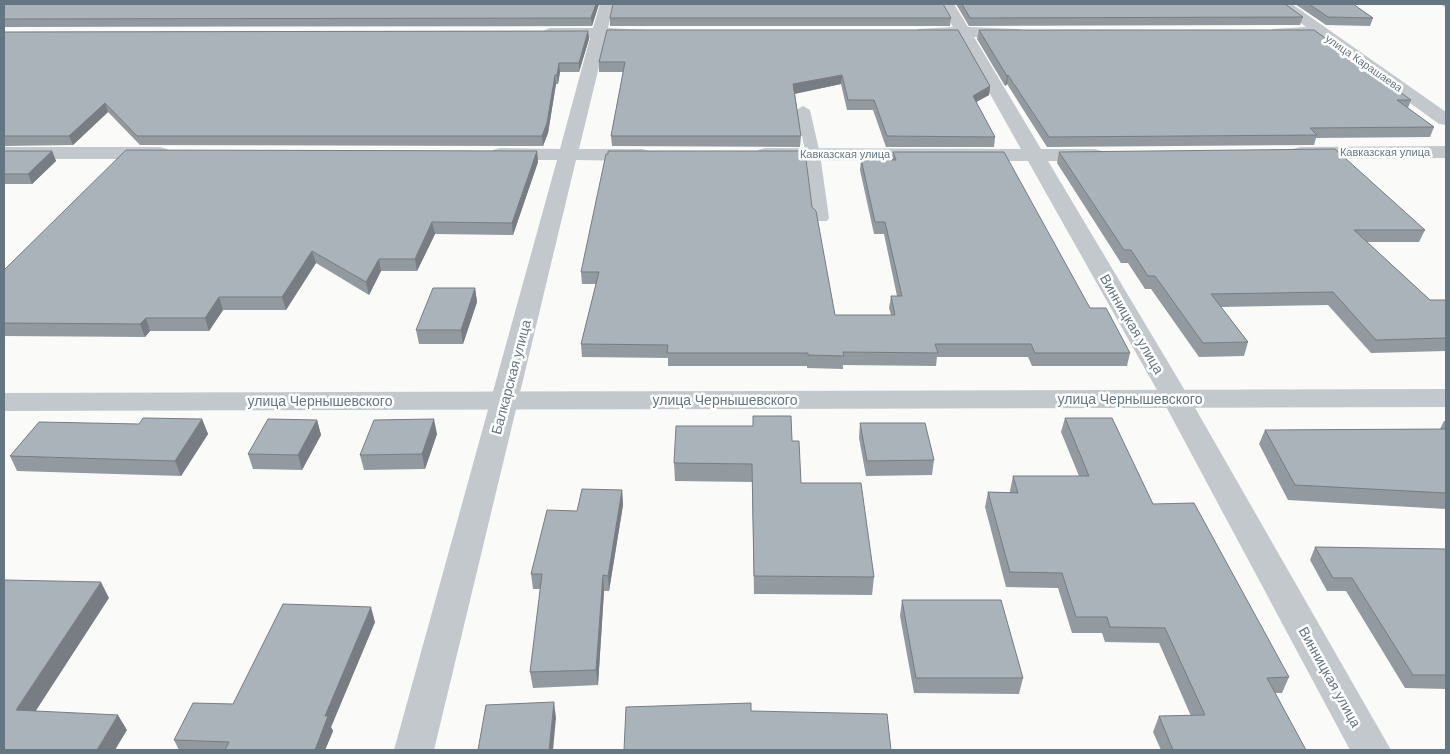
<svg xmlns="http://www.w3.org/2000/svg" width="1450" height="754" font-family="'DM Sans',sans-serif">
<style>
.lines{fill:none;stroke-linecap:round;stroke-linejoin:round}
.service{fill:#c3c8cc;fill-rule:evenodd}
.minor{fill:#c3c8cc;fill-rule:evenodd}
.tertiary{fill:#c3c8cc;fill-rule:evenodd}
.wall{fill:#929a9f}
.shaded-wall{fill:#777d82}
.building{fill:#aab3b9;stroke:#777d82}
.labels{text-anchor:middle;dominant-baseline:central;stroke-width:5;stroke-linejoin:round;paint-order:stroke}
.far-street-label{font-size:11px;fill:#657683;stroke:#fff}
.street-label{font-size:14px;fill:#657683;stroke:#fff}
</style>
<rect width="100%" height="100%" fill="#fafaf8"/>
<g class="lines">
<path class="service" d="M1440,4h6v4z
M803,106l7,4 10,44 9,64 -2,3h-12l-2,-3 -7,-64 -10,-44z"/>
<path class="minor" d="M600,4h14l-6,24 39,2 3,3 -3,3 -5,2h-36l-27,111h63l7,2 3,4 -3,4 -7,2 -66,-1 -142,590h-40l163,-590h-57l-7,-2 -3,-4 3,-4 7,-2 60,1 30,-111h-40l-5,-2 -3,-3 3,-3 5,-2h43z
M940,4h14l14,23 52,2 3,3 -3,3 -5,2h-41l67,112h54l7,2 3,4 -3,4 -7,2h-47l142,238 201,351h-41l-188,-351 -134,-238 -263,-1 -7,-2 -3,-4 3,-4 7,-2 256,1 -63,-112h-35l-5,-2 -3,-3 3,-3 35,-2z
M1276,4h16l154,108v13l-7,-1 -120,-87 -46,-2 -3,-3 3,-3 33,-2z
M1446,146v12l-146,1 -7,-2 -3,-4 3,-4 7,-2z
M4,147h156l7,2 3,4 -3,4 -7,2h-156z"/>
<path class="tertiary" d="M1446,389v18l-1442,4v-18z"/>
</g>
<path class="wall" d="M4,4h595l-7,22 -588,1z
M956,4h329l18,13 -3,8 -331,1z
M1295,4h58l20,14 -3,8 -44,-1z
M610,18h341l-1,8h-340z
M607,30l383,56 -1,9 -13,7 19,35 -1,10h-108l-13,-37h-26l-6,-26 -46,10 6,42 -1,11 -188,-1 -1,-10 12,-64h-24v-10z
M979,30l432,70 -3,8 26,19 -4,10 -114,1 -2,7 -267,2 -40,-63 -2,2 -28,-47z
M588,31l1,8 -10,33h-19l-2,12h-2l-8,49 -5,13 -403,-1 -32,-33 -35,33 -69,1v-114z
M4,151h48l4,10 -24,23h-28z
M537,151l1,11 -25,73 -78,-1 -18,37h-36l-12,24 -53,-32 -30,47h-63l-14,21h-59l-5,6 -141,-1v-66z
M893,152l197,156 40,45 -3,13h-95l-4,-9h-91l-1,9 -93,-1v4l-36,-1v-2h-139v-8l-86,-1 -1,-13 15,-60h-14l-1,-12 231,-65 23,108h56l-2,-7 2,-12h6l-13,-62h-10l-14,-64 1,-11 31,1z
M1059,152l366,78 -6,12h-52l63,58h16v51l-75,2 -43,-48 -107,2 27,35 -4,14 -45,1 -48,-68h-6l-17,-26h-7l-64,-100z
M475,288l2,14 -14,42h-44l-3,-14z
M1065,418l88,86 136,173 -7,16h-7l31,57h-145l-8,-18 6,-16h32l-32,-73 -54,-1 -3,-9h-30l-14,-45 -52,-1 -21,-80 3,-15h22v-1l3,-15h66l-18,-44z
M202,419l6,15 -27,42 -164,-5 -7,-15 129,-32z
M317,420l4,15 -19,35 -49,-1 -5,-15z
M1444,421h2v88l-158,-9 -29,-56 6,-14 175,-1z
M860,423l74,37 -2,15 -66,1 -7,-38z
M437,434l-12,35 -61,1 -4,-15z
M792,441l9,42 73,94 -2,18 -118,-1 -2,-112 -77,-1 -1,-18z
M622,490l1,15 -14,86h-5l-6,94 -65,3 -3,-16 11,-83h-8l-2,-15 46,-63z
M1315,547l131,2v140l-41,-1 -59,-97h-19l-17,-31z
M902,600l121,78 -4,16 -105,-1 -14,-77z
M375,622l-44,105 2,4 -8,19h-146l-5,-10 59,-36z"/>
<path class="shaded-wall" d="M596,4h3l-7,22 -1,-8z
M588,31l1,8 -10,33v-9z
M559,63l1,9 -2,12 -1,-9z
M555,75l1,9 -8,49 -5,13 -1,-10z
M842,75l-1,9 -48,10v-10z
M1008,75l-1,9 -2,2 2,-10z
M990,86l-1,9 -18,10 2,-9z
M105,103l3,9 -35,33 -4,-9z
M52,151l4,10 -24,23 -4,-10z
M537,151l1,11 -25,73 -1,-12z
M432,222l3,12 -18,37 -2,-12z
M312,251l4,12 -30,47 -4,-13z
M379,259l2,12 -12,24 -3,-13z
M475,288l2,14 -14,42 -2,-14z
M219,297l4,13 -14,21 -4,-13z
M146,318l4,13 -5,6 -5,-13z
M202,419l6,15 -27,42 -6,-15z
M434,419l3,15 -12,35 -3,-15z
M317,420l4,15 -19,35 -4,-15z
M622,490l1,15 -14,86 -1,-15z
M603,575l1,16 -6,94 -2,-15z
M101,582l8,16 -83,128 -10,-16z
M371,607l4,15 -44,105 2,4 -8,19h-10l10,-34z
M554,702l2,16 -3,32h-4z
M118,715l9,15 -12,20h-18z"/>
<path class="building" d="M4,4h592l-5,14 -587,1z
M613,4h330l8,14h-341z
M962,4h323l18,13 -333,1z
M1309,4h44l20,14 -45,-1z
M607,30h351l32,56 -17,10 22,41 -108,-1 -13,-36h-26l-6,-25 -49,9 8,52h-190l14,-74h-26z
M979,30h335l97,70h-14l37,27 -124,1 7,7 -268,2 -41,-62 -1,1z
M588,31l-9,32h-20l-2,12h-2l-8,48 -5,13h-405l-32,-33 -36,33h-65v-104z
M1335,149l90,81h-71l76,70h16v38l-70,2 -43,-48 -122,2 37,48 -45,1 -48,-67h-7l-17,-26h-7l-65,-98z
M126,150l411,1 -25,72 -80,-1 -17,37h-36l-13,23 -54,-31 -30,46h-63l-14,21h-59l-6,6 -136,-1v-53z
M4,151h48l-24,23h-24z
M608,151h195l1,8h2l6,48 4,4 19,104h60l-4,-19h11l-17,-74h-10l-14,-63 35,1 -3,-8h111l86,156h16l24,45h-95l-4,-9h-96l3,9 -95,-1 1,4 -36,-1v-2h-141l1,-8 -87,-1 18,-72h-18l25,-118h2z
M433,288h42l-14,42h-45z
M753,416h38l1,25h7l2,42h60l13,94 -120,-1 -2,-112 -78,-1 2,-37h77z
M143,418l59,1 -27,42 -165,-5 29,-34 100,2z
M1065,418h47l41,86 41,-1 95,174 -22,1 39,72h-133l-14,-34 46,-1 -40,-87 -55,-1 -3,-10h-31l-14,-44 -52,-1 -22,-80 30,1 -5,-17h76z
M268,419l49,1 -19,35 -50,-1z
M434,419l-12,35 -62,1 14,-35z
M860,423h65l9,37 -67,1z
M1446,429v64l-151,-8 -30,-55z
M582,489l40,1 -14,86 -5,-1 -7,95 -66,2 12,-98h-11l16,-64 30,1z
M1315,547l131,2v126h-33l-61,-97h-19z
M4,580l97,2 -85,128 102,5 -21,35h-93z
M902,600h99l22,78h-107z
M283,604l88,3 -46,109h3l-13,34h-90l4,-8 -55,-2 19,-37 40,1z
M554,702l-5,48h-71l8,-45z
M751,703v8l136,3 4,36h-267l2,-43z"/>
<g class="labels">
<g class="far-street-label">
<text transform="translate(1364 63) rotate(35)">улица Карашаева</text>
<text x="1385" y="152">Кавказская улица</text>
<text x="845" y="154">Кавказская улица</text>
</g>
<g class="street-label">
<text transform="translate(1132 324) rotate(60)">Винницкая улица</text>
<text transform="translate(511 377) rotate(-75)">Балкарская улица</text>
<text x="1130" y="399">улица Чернышевского</text>
<text x="725" y="400">улица Чернышевского</text>
<text x="320" y="401">улица Чернышевского</text>
<text transform="translate(1330 677) rotate(61)">Винницкая улица</text>
</g>
</g>
<rect width="1450" height="754" fill="none" stroke="#657683" stroke-width="10"/>
</svg>
